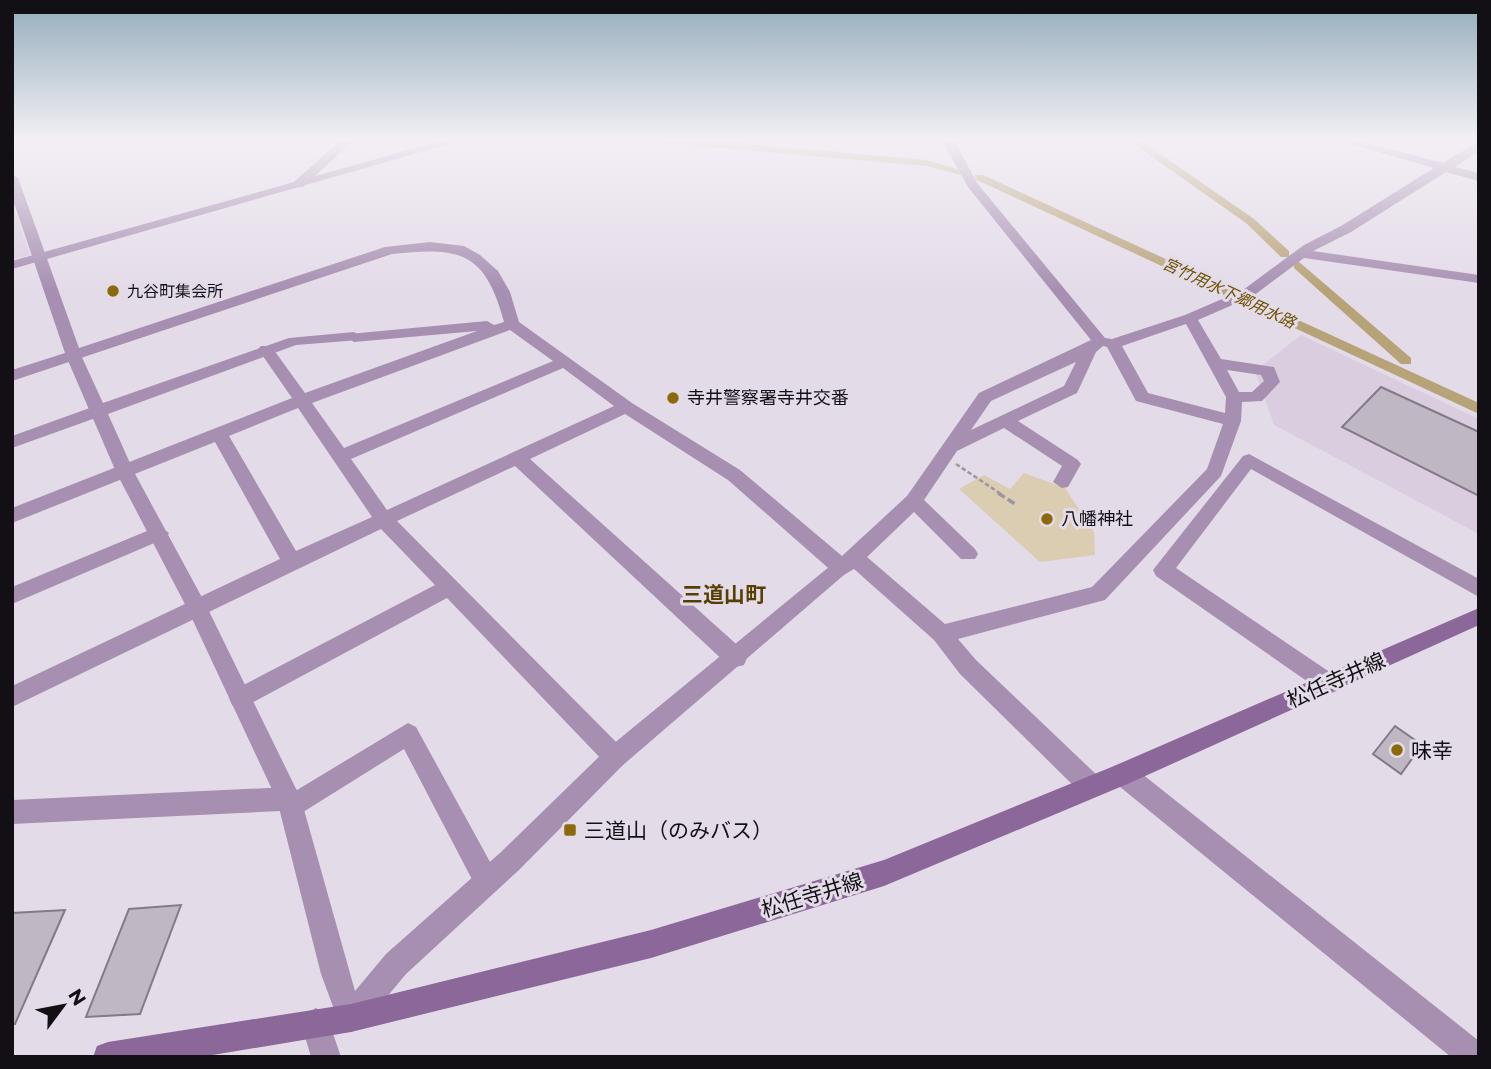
<svg xmlns="http://www.w3.org/2000/svg" width="1491" height="1069" font-family="Montserrat,'Noto Sans JP',sans-serif">
<style>
.built{fill:#dacde0}
.green{fill:#dacdb1}
.lines{fill:none;stroke-linecap:round;stroke-linejoin:round}
.canal{fill:#b7a378;fill-rule:evenodd}
.building{fill:#c0b7c4;stroke:#837a86;stroke-width:2}
.path-far1{stroke:#9e97a2;stroke-width:2.5;stroke-dasharray:4.5 2.5;stroke-linecap:butt}
.path{stroke:#9e97a2;stroke-width:3.5;stroke-dasharray:8 3.5;stroke-linecap:butt}
.minor{fill:#a78fb1;fill-rule:evenodd}
.tertiary{fill:#a78fb1;fill-rule:evenodd}
.secondary{fill:#8b6899;fill-rule:evenodd}
.poi-dot{fill:#8c6a0b;stroke:#e4dbe8;stroke-width:2.5}
.labels{text-anchor:middle;dominant-baseline:central;stroke-width:6;stroke-linejoin:round;paint-order:stroke}
.far-poi-label{font-size:16px;fill:#131015;stroke:#e4dbe8;text-anchor:start}
.far-water-label{font-size:16px;font-style:italic;fill:#6d5200;stroke:#e4dbe8}
.poi-label{font-size:18px;fill:#131015;stroke:#e4dbe8;text-anchor:start}
.quarter-label{font-size:21px;font-weight:bold;fill:#563f00;stroke:#e4dbe8}
.near-street-label{font-size:21px;fill:#131015;stroke:#e4dbe8}
.near-poi-label{font-size:21px;fill:#131015;stroke:#e4dbe8;text-anchor:start}
</style>
<rect width="100%" height="100%" fill="#e4dbe8"/>
<path class="built" d="M12,203l18,52 -18,5z
M1301,335l178,84v115l-205,-109 -19,-54z"/>
<path class="green" d="M1024,473l41,15 29,44 1,23 -55,7 -81,-73 25,-14 26,14z"/>
<g class="lines">
<path class="canal" d="M658,140h41l228,20 39,12 -5,3 -34,-9 -264,-23z
M1128,140h12l114,79 35,32v6h-8l-35,-34z
M975,175h8l496,228v11l-504,-235z
M1298,261l113,97v6h-10l-107,-96v-6z"/>
</g>
<path class="building" d="M1381,387l98,45v64l-137,-69z
M1395,726l27,19 -21,29 -28,-20z
M181,905l-41,109 -54,3 43,-108z
M65,910l-50,114h-3v-111z"/>
<g class="lines">
<path class="path-far1" d="M956,464l45,30"/>
<path class="path" d="M998,493l17,11"/>
<path class="minor" d="M341,140h13l-51,47h-8v-6z
M942,140h12l23,43 128,155 7,1 73,-24 58,-25 61,-45 37,-19 93,-58 -97,-28h19l87,23 36,-22v10l-24,16 24,6v8l-33,-9 -95,60 -38,19 166,24v8l-175,-25 -51,38 -55,24 23,39 53,8 6,15 -18,19 -20,1 -1,19 -20,55 -116,124 -147,39 18,21 124,118 3,8 -3,8 -9,4 -9,-4 -122,-120 -26,-34 -80,-71 -12,7 -7,-2 -107,-94 -103,-66 -95,45 214,192 3,7 -3,7 -8,2 -8,-2 -213,-199 -118,55 226,228 4,8 -4,8 -8,3 -8,-3 -160,-167 -199,107 -8,3 -8,-3 -3,-7 3,-7 203,-106 -54,-56 -369,178v-21l268,-127 -65,-117 -203,81v-15l280,-110 -34,-49 3,-3h10l34,47 172,-62 -123,11 -8,-5 3,-3 138,-13 7,4 10,-3c-19,-71 -44,-75 -112,-68l-380,127v-11l53,-17 -53,-156v-23l6,4 61,170 306,-101 45,-5 34,4 16,9 18,16 12,21 9,30 113,81 108,67 102,86 65,-60 72,-103 112,-53 -123,-153zM1186,324l40,73 -1,16 -77,-20 -26,-47zM510,330l43,31 -209,87 -32,-45zM1103,346l4,1 29,54 87,23 -16,45 -115,118 -147,37 -78,-67 47,-45 47,47h14l3,-5 -3,-5 -51,-49 33,-49 47,-23 58,38 -9,16 9,6 6,-1 13,-23 -3,-4 -60,-39 59,-28 19,-41zM1076,362l-12,24 -93,44 20,-29zM563,368l51,38 -227,104 -36,-51zM1227,370l34,5 3,6 -12,11h-13zM298,408l74,109 -76,34 -67,-115z
M98,405l8,6 -2,4 -92,33v-12z
M1249,454l230,125v18l-228,-128 -75,99 161,109 3,7 -3,7 -8,3 -8,-3 -165,-115 -3,-6 90,-114z
M159,526l10,7 -3,5 -154,66v-17z
M408,723l8,4 79,144 4,9 -4,9 -9,4 -9,-4 -73,-140 -112,70 -11,-8 -269,13v-24l277,-13 8,3z
M1123,763l9,3 347,275v16h-28l-337,-275 -3,-8 3,-8z
M316,1008l10,5 15,44h-30l-10,-34 5,-10z"/>
<path class="tertiary" d="M444,140h19l-451,129v-8z
M354,332l8,5 -3,3 -63,5 -188,69 26,58 71,131 96,196 54,192 31,-37 115,-102 106,-103 228,-187h14l3,6 -229,197 -104,105 -113,104 -45,54 -10,4 -10,-4 -20,-54 -44,-174 -89,-190 -72,-138 -50,-116 2,-3h12l23,50 186,-65z"/>
<path class="secondary" d="M1479,608v17l-347,157 -248,104 -233,72 -300,74 -150,25h-108l4,-11 11,-4 243,-38 300,-74 233,-70 230,-94z"/>
</g>
<linearGradient id="sky" x2="0" y2="1"><stop stop-color="#94adbb"/><stop offset="0.48" stop-color="#f3eff5"/><stop offset="1" stop-color="#f3eff5" stop-opacity="0"/></linearGradient>
<rect width="1491" height="290" fill="url(#sky)"/>
<g class="poi-dot">
<circle cx="113" cy="291" r="7"/>
<circle cx="673" cy="398" r="7"/>
<circle cx="1047" cy="519" r="7"/>
<circle cx="1397" cy="750" r="7"/>
<rect x="563" y="823" width="14" height="14" rx="3.5"/>
</g>
<g class="labels">
<g class="far-poi-label">
<text x="127" y="291">九谷町集会所</text>
</g>
<g class="far-water-label">
<text transform="translate(1229 293) rotate(25)">宮竹用水下郷用水路</text>
</g>
<g class="poi-label">
<text x="687" y="398">寺井警察署寺井交番</text>
<text x="1061" y="519">八幡神社</text>
</g>
<g class="quarter-label">
<text x="724" y="594">三道山町</text>
</g>
<g class="near-street-label">
<text transform="translate(1336 680) rotate(-24)">松任寺井線</text>
<text transform="translate(812 895) rotate(-17)">松任寺井線</text>
</g>
<g class="near-poi-label">
<text x="1411" y="750">味幸</text>
<text x="584" y="830">三道山（のみバス）</text>
</g>
</g>
<rect width="1491" height="1069" fill="none" stroke="#131015" stroke-width="28"/>
<g transform="translate(63 1006) rotate(58)" stroke="#e4dbe8" stroke-width="5" paint-order="stroke">
<path d="M0-5L12 26L0 18L-12 26Z" fill="#131015"/>
<text y="-10" font-size="19" font-weight="bold" text-anchor="middle" fill="#131015">N</text>
</g>
</svg>
